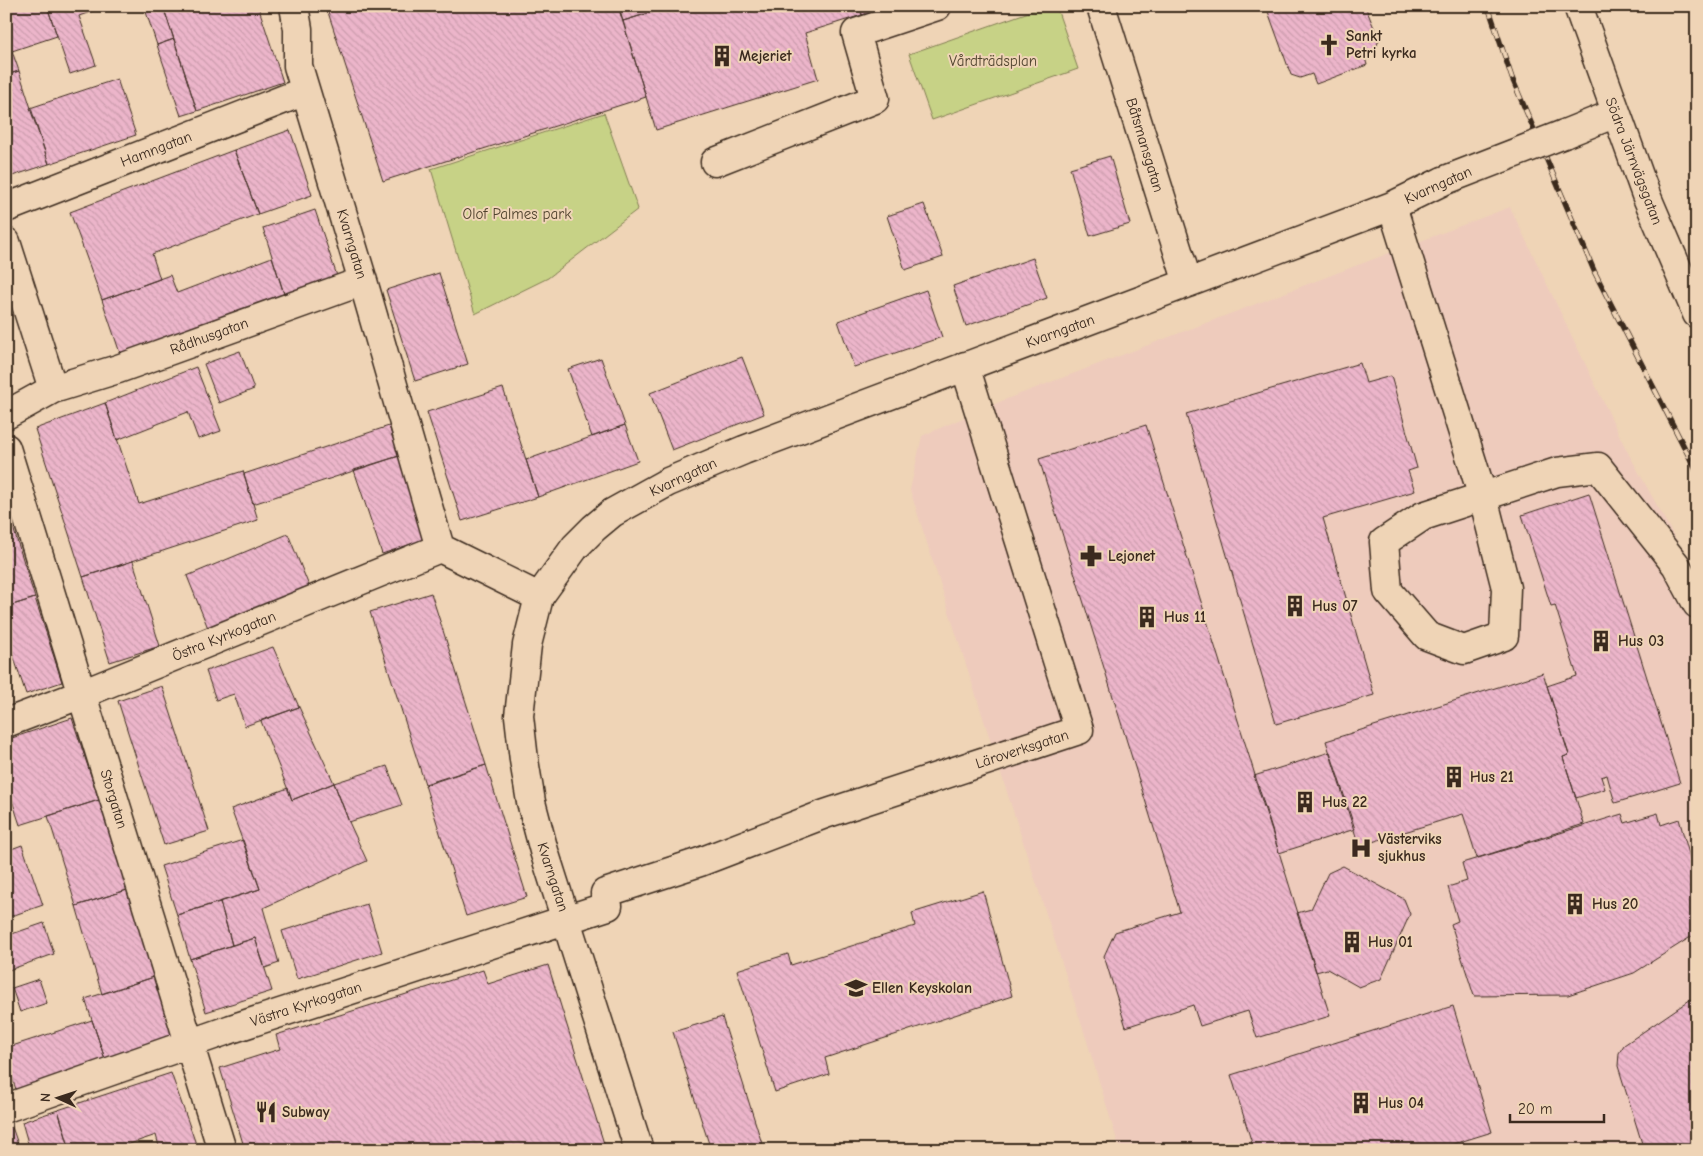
<svg xmlns="http://www.w3.org/2000/svg" width="1703" height="1156" font-family="'Comic Neue',sans-serif">
<style>
.built{fill:#eecbbc}
.park{fill:#c7d286;stroke:#817e52}
.building{fill:url(#building-back-hatch);stroke:#3b2a1e}
.lines{fill:none;stroke-linecap:round;stroke-linejoin:round}
.minor-casing{stroke:#3b2a1e;stroke-width:31}
.minor{stroke:#efd4b6;stroke-width:28}
.rail-casing{stroke:#3b2a1e;stroke-width:5.5}
.rail{stroke:#efd4b6;stroke-width:4;stroke-dasharray:11;stroke-linecap:butt}
.minor-bridge-casing{stroke:#3b2a1e;stroke-width:31;stroke-linecap:butt}
.minor-bridge{stroke:#efd4b6;stroke-width:28}
.labels{text-anchor:middle;dominant-baseline:central;stroke-width:4;stroke-linejoin:round;paint-order:stroke}
.poi-label{font-size:15px;font-weight:bold;fill:#3b2a1e;stroke:#efd4b6;text-anchor:start}
.park-label{font-size:15px;fill:#50432e;stroke:#efd4b6}
.street-label{font-size:15px;fill:#3b2a1e;stroke:#efd4b6}
</style>
<defs>
<pattern id="building-back-hatch" width="6" height="6" patternUnits="userSpaceOnUse" patternTransform="scale(1.25)"><rect width="6" height="6" fill="#ecb5ca"/><path d="M-1 5l2 2M0 0l6 6M5-1l2 2" fill="none" stroke="#cb9cad"/></pattern>
</defs>
<rect width="100%" height="100%" fill="#efd4b6"/>
<filter id="ink" filterUnits="userSpaceOnUse"><feTurbulence type="fractalNoise" baseFrequency=".02" numOctaves="2"/><feDisplacementMap in="SourceGraphic" scale="10" xChannelSelector="R" yChannelSelector="G"/><feConvolveMatrix kernelMatrix="1 2 1 2 8 2 1 2 1" color-interpolation-filters="sRGB"/></filter>
<g filter="url(#ink)">
<path class="built" d="M1510,207l116,242 71,129v572h-577l-34,-112 -176,-548 12,-54 82,-36z"/>
<path class="park" d="M1046,6h10l22,63 -146,51 -23,-66z
M604,113l34,96 -90,69 -73,36 -44,-145z"/>
<path class="building" d="M6,6h41l10,30 -45,15 7,20 -13,4z
M47,6h60l-28,10 17,49 -26,9z
M144,6h19l11,33 -17,6z
M163,6h95l25,76 -86,29z
M326,6h292l28,91 -263,84z
M618,6h54l-49,15z
M672,6h188l2,9 -57,18 13,46 -162,51 -33,-109z
M860,6h27l-25,9z
M1266,6h99l14,34 -4,10 -11,4 3,11 -51,19 -4,-10 -12,4 -9,-3z
M174,39l23,72 -16,5 -24,-71z
M19,71l30,93 -43,14v-103z
M117,79l19,56 -87,29 -19,-56z
M290,130l22,65 -54,19 -24,-64z
M234,150l24,64 -106,40 8,25 -58,21 -32,-88z
M1110,156l20,68 -40,12 -20,-68z
M924,204l19,53 -38,13 -18,-54z
M315,210l24,72 -53,18 -23,-72z
M272,257l14,43 -164,59 -20,-59 68,-25 7,18z
M1033,258l14,40 -81,28 -13,-40z
M439,273l29,91 -53,17 -29,-91z
M926,290l16,47 -88,30 -16,-46z
M240,351l14,38 -35,14 -15,-39z
M742,357l22,57 -92,36 -22,-57z
M601,358l24,67 -33,12 -24,-68z
M1360,363l6,20 25,-7 26,92 -9,3 7,20 -92,27 51,177 -98,29 -90,-310z
M196,367l25,64 -23,8 -10,-27 -71,28 -12,-37z
M503,388l35,109 -76,24 -35,-109z
M105,403l34,101 104,-33 15,49 -175,57 -48,-148z
M625,425l13,36 -100,36 -12,-37z
M1146,425l184,591 -73,22 -9,-27 -48,15 -7,-21 -67,22 -22,-71 11,-24 65,-20 -141,-453z
M389,426l10,30 -146,48 -9,-30z
M399,456l27,83 -44,15 -28,-84z
M1589,493l91,290 -65,20 -8,-28 -6,2 4,12 -29,9 -13,-41 6,-2 -22,-69 30,-10 -22,-71 -4,1 -29,-91z
M11,521l24,77 -29,9v-84z
M288,534l21,52 -101,42 -21,-52z
M133,561l27,85 -50,16 -27,-85z
M431,593l55,172 -61,19 -55,-172z
M35,598l27,84 -36,12 -20,-60v-27z
M273,647l26,60 -54,19 -11,-32 -18,6 -10,-29z
M1543,673l26,82 -6,2 21,67 -107,34 -14,-44 -104,32 -33,-105z
M162,686l47,145 -45,14 -46,-144z
M299,707l35,76 -42,17 -31,-79z
M72,718l27,82 -79,25 -14,-43v-42z
M1330,752l25,77 -76,24 -25,-77z
M486,765l41,132 -61,19 -41,-131z
M387,766l15,39 -53,17 -15,-39z
M6,782l7,22 -7,2z
M334,783l15,39 18,39 -104,47 16,55 -14,5 -10,-30 -23,7 -12,-43 40,-13 -29,-80 57,-21 4,12z
M99,800l28,90 -51,16 -28,-90z
M1658,813l3,12 18,-6 18,63v51l-63,40 -66,22 -94,1 -23,-72 7,-3 -10,-34 19,-6 -5,-18 160,-49 3,9z
M243,840l17,49 -83,26 -16,-49z
M22,845l21,60 -37,13v-67z
M1343,866l61,33 6,15 -29,65 -22,8 -32,-18 -11,3 -19,-59 14,-4 17,-36z
M127,890l27,87 -52,17 -26,-88z
M983,891l29,105 -187,62 4,16 -54,18 -38,-122 51,-16 3,11 124,-39 -3,-13z
M220,902l12,43 -42,14 -13,-44z
M367,904l15,48 -85,27 -15,-48z
M44,923l10,31 -45,16 -3,-8v-26z
M255,938l17,53 -66,21 -16,-53z
M548,965l58,185h-361l-25,-82 60,-19 -4,-14 207,-65 5,14z
M154,977l21,67 -68,21 -22,-66z
M39,979l8,24 -27,9 -8,-24z
M1697,995v155h-53l-26,-84 1,-13 5,-8z
M1453,1006l39,126 -58,18h-180l-23,-75z
M722,1017l42,133h-53l-38,-118z
M92,1020l15,45 -89,30 -12,-34v-13z
M171,1073l26,74 -8,3h-29l-4,-15 -44,15h-42l-12,-40z
M58,1110l12,40h-40l-8,-28z
M12,1127l8,23h-14v-21z"/>
<g class="lines">
<g class="minor-casing">
<path id="minor" d="M294,6l4,23v37l65,215 77,267 99,49
M1101,6l87,277
M1578,6l68,189 51,119
M1564,134l52,-21
M715,162l160,-63 -19,-66 81,-27
M1392,206l91,291 23,91 -2,48 -40,14 -37,-14 -39,-45 -4,-49 39,-26 134,-44 41,-5 78,98 21,39
M6,208l299,-117
M6,242l47,147
M6,415l47,-26 65,-20 245,-88
M6,448l216,702
M6,723l76,-29 358,-146
M605,893l95,-31 125,-48 254,-84 -114,-364
M6,1108l225,-79 377,-123
M639,1150l-95,-299 -13,-49 -7,-42 -5,-44 8,-71 12,-48 36,-50 19,-19 18,-15 56,-31 76,-32 648,-244 51,-25"/>
</g>
<use href="#minor" class="minor"/>
<g class="rail-casing">
<path id="rail" d="M1488,6l24,72 83,195 102,199"/>
</g>
<use href="#rail" class="rail"/>
<g class="minor-bridge-casing">
<path id="minor-bridge" d="M1443,181l121,-47"/>
</g>
<use href="#minor-bridge" class="minor-bridge"/>
</g>
</g>
<defs>
<g id="church-bare" transform="scale(1.725)"><path d="M-1.2-6h2.4v3.5h3.3v2.4h-3.3V6h-2.4V-.1h-3.3v-2.4h3.3Z" fill="#3b2a1e" stroke="#efd4b6" stroke-width="2.5" paint-order="stroke"/></g>
<g id="building-bare" transform="scale(1.725)"><path d="M-4-6H4V6H1V3H-1V6H-4ZM-2.5-4.3h1.7v1.8h-1.7ZM.8-4.3h1.7v1.8H.8ZM-2.5-1h1.7V.8h-1.7ZM.8-1h1.7V.8H.8Z" fill="#3b2a1e" stroke="#efd4b6" stroke-width="2.5" paint-order="stroke"/></g>
<g id="pharmacy-bare" transform="scale(1.725)"><path d="M-2-6h4v4h4v4h-4v4h-4v-4h-4v-4h4Z" fill="#3b2a1e" stroke="#efd4b6" stroke-width="2.5" paint-order="stroke"/></g>
<g id="hospital-bare" transform="scale(1.725)"><path d="M-5-5h3v3.5h4V-5h3V5h-3V1.5h-4V5h-3Z" fill="#3b2a1e" stroke="#efd4b6" stroke-width="2.5" paint-order="stroke"/></g>
<g id="school-bare" transform="scale(1.725)"><path d="M0-5L7-2L0 1L-7-2ZM-4 1L0 2.5L4 1V4Q0 6-4 4Z" fill="#3b2a1e" stroke="#efd4b6" stroke-width="2.5" paint-order="stroke"/></g>
<g id="restaurant-bare" transform="scale(1.725)"><path d="M-5-6h1v4h1v-4h1v4h1v-4h1v5L-1.5 .5V6h-2V.5L-5-1ZM5-6V6H3V1.5H1.5Q1.5-4 5-6Z" fill="#3b2a1e" stroke="#efd4b6" stroke-width="2.5" paint-order="stroke"/></g>
</defs>
<g fill-rule="evenodd">
<use href="#church-bare" x="1329" y="45"/>
<use href="#building-bare" x="722" y="56"/>
<use href="#pharmacy-bare" x="1091" y="556"/>
<use href="#building-bare" x="1295" y="606"/>
<use href="#building-bare" x="1147" y="617"/>
<use href="#building-bare" x="1601" y="641"/>
<use href="#building-bare" x="1454" y="777"/>
<use href="#building-bare" x="1305" y="802"/>
<use href="#hospital-bare" x="1361" y="848"/>
<use href="#building-bare" x="1575" y="904"/>
<use href="#building-bare" x="1352" y="942"/>
<use href="#school-bare" x="856" y="988"/>
<use href="#building-bare" x="1361" y="1103"/>
<use href="#restaurant-bare" x="266" y="1112"/>
</g>
<g class="labels">
<g class="poi-label">
<text x="1346" y="36">Sankt<tspan x="1346" dy="17">Petri kyrka</tspan></text>
<text x="739" y="56">Mejeriet</text>
<text x="1108" y="556">Lejonet</text>
<text x="1312" y="606">Hus 07</text>
<text x="1164" y="617">Hus 11</text>
<text x="1618" y="641">Hus 03</text>
<text x="1470" y="777">Hus 21</text>
<text x="1322" y="802">Hus 22</text>
<text x="1378" y="839">Västerviks<tspan x="1378" dy="17">sjukhus</tspan></text>
<text x="1592" y="904">Hus 20</text>
<text x="1368" y="942">Hus 01</text>
<text x="872" y="988">Ellen Keyskolan</text>
<text x="1378" y="1103">Hus 04</text>
<text x="282" y="1112">Subway</text>
</g>
<g class="park-label">
<text x="993" y="61">Vårdträdsplan</text>
<text x="517" y="214">Olof Palmes park</text>
</g>
<g class="street-label">
<text transform="translate(1145 145) rotate(73)">Båtsmansgatan</text>
<text transform="translate(156 149) rotate(-21)">Hamngatan</text>
<text transform="translate(1634 161) rotate(69)">Södra Järnvägsgatan</text>
<text transform="translate(1438 185) rotate(-24)">Kvarngatan</text>
<text transform="translate(352 244) rotate(73)">Kvarngatan</text>
<text transform="translate(1060 331) rotate(-20)">Kvarngatan</text>
<text transform="translate(209 336) rotate(-20)">Rådhusgatan</text>
<text transform="translate(683 477) rotate(-25)">Kvarngatan</text>
<text transform="translate(224 636) rotate(-22)">Östra Kyrkogatan</text>
<text transform="translate(1022 749) rotate(-18)">Läroverksgatan</text>
<text transform="translate(114 799) rotate(73)">Storgatan</text>
<text transform="translate(553 877) rotate(72)">Kvarngatan</text>
<text transform="translate(306 1004) rotate(-18)">Västra Kyrkogatan</text>
</g>
</g>
<rect width="1703" height="1156" fill="none" stroke="#efd4b6" stroke-width="25"/>
<rect x="12" y="12" width="1678" height="1131" fill="none" stroke="#3b2a1e" stroke-width="2" filter="url(#ink)"/>
<g transform="translate(58 1098) rotate(273)" stroke="#efd4b6" stroke-width="4" paint-order="stroke">
<path d="M0-4L9 19L0 12L-9 19Z" fill="#3b2a1e"/>
<text y="-8" font-size="14" font-weight="bold" text-anchor="middle" fill="#3b2a1e">N</text>
</g>
<path d="M1510 1114v8h94v-8" fill="none" stroke="#3b2a1e" stroke-width="2.5"/>
<text x="1518" y="1114" font-size="15" fill="#3b2a1e" stroke="#efd4b6" stroke-width="4" paint-order="stroke">20 m</text>
</svg>
